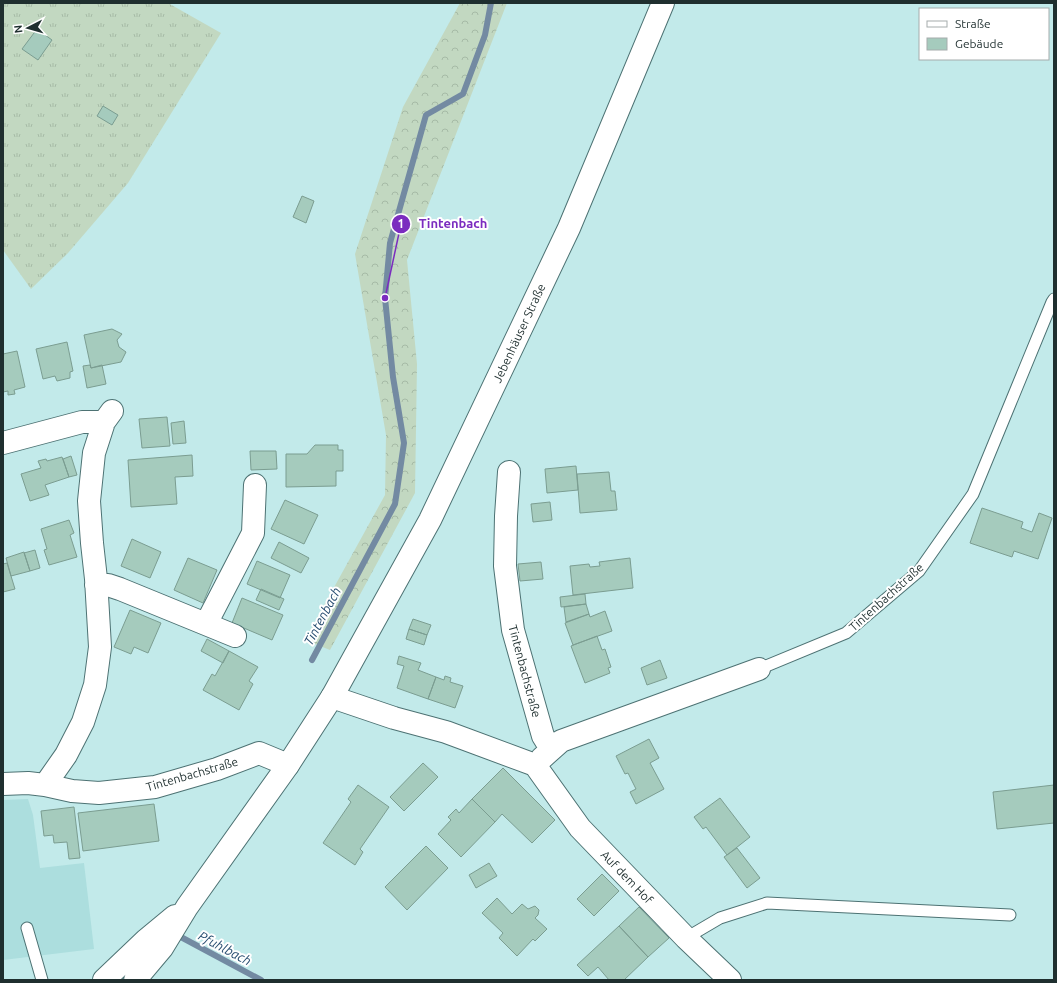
<svg xmlns="http://www.w3.org/2000/svg" width="1057" height="983" font-family="Ubuntu,sans-serif">
<style>
.built{fill:#acdede}
.grass{fill:url(#grass-tufts)}
.forest{fill:url(#forest-crowns)}
.lines{fill:none;stroke-linecap:round;stroke-linejoin:round}
.stream{stroke:#738aa2;stroke-width:6}
.building{fill:#a5cbbd;stroke:#7b9d91}
.lane-casing{stroke:#4d7273;stroke-width:13}
.street-casing{stroke:#4d7273;stroke-width:24}
.secondary-casing{stroke:#4d7273;stroke-width:24}
.lane{stroke:#fff;stroke-width:11}
.street{stroke:#fff;stroke-width:22}
.secondary{stroke:#fff;stroke-width:22}
.labels{text-anchor:middle;dominant-baseline:central;stroke-width:4;stroke-linejoin:round;paint-order:stroke}
.street-label{font-size:12px;fill:#1f2f2f;stroke:#fff}
.water-label{font-size:13px;font-style:italic;fill:#244a6e;stroke:#fff}
.leader{fill:none;stroke:#7b2cbf;stroke-width:1.5}
.callout-dot{fill:#7b2cbf;stroke:#fff;stroke-width:1.5}
.mark-label{font-size:12px;text-anchor:middle;font-weight:bold;fill:#fff}
.callout-label{font-size:13px;text-anchor:middle;font-weight:bold;fill:#7b2cbf;stroke:#fff;stroke-width:4;stroke-linejoin:round;paint-order:stroke}
</style>
<defs>
<pattern id="grass-tufts" width="24" height="20" patternUnits="userSpaceOnUse"><rect width="24" height="20" fill="#c2d8c1"/><path d="M3 7l-1-3M5 7V3M7 7l1-3M15 17l-1-3M17 17v-4M19 17l1-3" fill="none" stroke="#a6baa6"/></pattern>
<pattern id="forest-crowns" width="20" height="18" patternUnits="userSpaceOnUse"><rect width="20" height="18" fill="#c2d8c1"/><path d="M2 6a3 3 0 1 1 6 0M12 15a3 3 0 1 1 6 0" fill="none" stroke="#a6baa6"/></pattern>
</defs>
<rect width="100%" height="100%" fill="#c2eaea"/>
<path class="built" d="M28,799l5,16 7,53 44,-5 10,86 -91,11v-160z"/>
<path class="grass" d="M3,3h165l53,30 -93,150 -60,70 -37,36 -28,-39z"/>
<path class="forest" d="M460,3h47l-100,257 10,104 -2,129 -85,157 -25,-10 80,-145 1,-60 -31,-181 48,-147z"/>
<g class="lines">
<path class="stream" d="M312,660l83,-156 9,-61 -11,-66 -8,-79 5,-55 36,-128 37,-21 22,-59 6,-32
M179,936l82,44"/>
</g>
<path class="building" d="M37,29l15,11 -14,20 -16,-11z
M103,106l15,9 -6,10 -15,-9z
M302,196l12,5 -8,22 -13,-6z
M112,329l10,5 -5,6 2,7 7,5 -5,10 -30,6 -7,-33z
M67,342l6,29 -3,1v6l-13,3 -2,-5 -12,3 -7,-30z
M17,351l8,36 -11,3 1,4 -7,1v-4l-5,1v-38z
M90,365l1,3 11,-3 4,19 -19,4 -4,-22z
M167,417l3,29 -28,2 -3,-29z
M184,421l2,22 -13,1 -2,-21z
M315,445h23v5h5v21h-7v15l-50,1v-33h21z
M250,451h26l1,18 -26,1z
M192,455l1,21 -18,1 2,27 -46,3 -3,-47z
M71,456l6,19 -8,2 -6,-18z
M62,457l7,20 -24,8 4,10 -19,6 -9,-27 20,-6 -3,-7 8,-2 1,2z
M576,466l2,24 -31,3 -2,-24z
M609,472l2,19h4l2,19 -37,3 -3,-39z
M285,500l33,15 -14,29 -33,-15z
M550,502l2,18 -19,2 -2,-18z
M982,508l41,14 -2,6 11,4 7,-19 13,5 -14,41 -24,-8 -2,6 -42,-14z
M69,520l5,13 -4,2 7,22 -28,8 -5,-15 3,-1 -6,-20z
M132,539l29,13 -11,26 -29,-12z
M279,542l30,16 -8,15 -30,-15z
M35,550l5,18 -10,3 -6,-18z
M24,552l6,19 -19,5 -5,-18z
M188,558l29,12 -14,33 -29,-13z
M630,558l3,30 -60,7 -3,-29 19,-2 1,3 10,-1 -1,-4z
M257,561l33,14 -10,23 -33,-14z
M541,562l2,17 -23,2 -2,-17z
M7,563l8,26 -12,3v-28z
M261,589l23,10 -5,11 -23,-10z
M585,594l1,10 -25,3 -1,-10z
M242,598l41,17 -11,25 -40,-17z
M586,604l3,10 -23,8 -2,-15z
M130,610l31,13 -13,30 -14,-6 -3,7 -17,-7z
M605,611l7,20 -39,14 -8,-22 24,-9 1,3z
M413,619l18,6 -4,10 -18,-6z
M409,629l18,6 -3,10 -18,-6z
M597,636l5,14 3,-1 6,18 -3,1 2,5 -25,10 -14,-37z
M207,639l22,12 -6,12 -22,-12z
M229,651l29,16 -9,14 4,3 -14,26 -36,-20 9,-16 3,2z
M399,656l22,7 -3,7 18,7 -8,22 -31,-11 7,-22 -7,-2z
M660,660l7,18 -20,7 -6,-17z
M445,676l6,2 -1,4 13,4 -8,22 -27,-9 8,-22 8,3z
M649,739l10,19 -9,5 14,26 -28,15 -6,-12 6,-3 -8,-16 -3,1 -9,-18z
M423,763l15,14 -34,34 -14,-14z
M503,768l52,52 -23,23 -30,-29 -7,8 -23,-23z
M358,785l31,22 -29,42 3,3 -8,13 -32,-22 28,-41 -3,-3z
M1054,785v38l-57,6 -4,-37z
M720,798l30,39 -23,18 -21,-28 -3,2 -9,-12z
M472,799l23,23 -34,35 -23,-23 13,-14 -3,-3 8,-8 3,4z
M154,804l5,37 -76,10 -5,-38z
M74,807l6,51 -11,1 -2,-17 -13,1 -1,-8 -9,1 -3,-25z
M426,846l22,22 -41,42 -22,-23z
M737,848l23,30 -13,10 -23,-31z
M489,863l8,13 -21,12 -7,-13z
M602,874l17,17 -25,25 -17,-17z
M497,898l15,16 10,-10 6,5 7,-3 4,4 -1,5 -3,3 12,11 -12,12 -2,-2 -16,17 -18,-18 4,-5 -21,-20z
M639,907l30,31 -21,19 -29,-31z
M619,926l29,31 -24,23h-15l-11,-13 -10,9 -11,-11z"/>
<g class="lines">
<g class="lane-casing">
<path id="lane" d="M759,669l87,-36 73,-62 54,-77 79,-192 2,-3
M27,928l15,52
M686,938l34,-20 47,-15 243,12"/>
</g>
<g class="street-casing">
<path id="street" d="M3,443l79,-21h22
M509,472l-3,44 -1,50 8,64 30,106 8,13
M96,585h12l12,4 115,47
M206,624l47,-91 2,-48
M332,697l62,21 52,14 89,33
M542,758l19,-17 198,-72
M535,765l45,63 106,110 44,42
M3,784l25,-1 17,2 27,6 27,2 56,-6 62,-18 42,-16 29,12
M45,785l21,-30 17,-33 12,-37 5,-38 -4,-68 -4,-36 -3,-42 5,-48 10,-31 8,-11"/>
</g>
<g class="secondary-casing">
<path id="secondary" d="M104,980l42,-40 29,-24
M135,980l27,-32 25,-41 101,-142 44,-68 98,-177 139,-292 94,-225"/>
</g>
<use href="#lane" class="lane"/>
<use href="#street" class="street"/>
<use href="#secondary" class="secondary"/>
</g>
<g class="labels">
<g class="street-label">
<text transform="translate(519 333) rotate(-65)">Jebenhäuser Straße</text>
<text transform="translate(886 597) rotate(-42)">Tintenbachstraße</text>
<text transform="translate(525 671) rotate(75)">Tintenbachstraße</text>
<text transform="translate(192 774) rotate(-16)">Tintenbachstraße</text>
<text transform="translate(627 877) rotate(46)">Auf dem Hof</text>
</g>
<g class="water-label">
<text transform="translate(322 616) rotate(-62)">Tintenbach</text>
<text transform="translate(225 948) rotate(28)">Pfuhlbach</text>
</g>
</g>
<path class="leader" d="M385 298L401 224"/>
<g class="callout-dot">
<circle cx="385" cy="298" r="4"/>
<circle cx="401" cy="224" r="10"/>
</g>
<g class="mark-label">
<text x="401" y="228">1</text>
</g>
<g class="callout-label">
<text x="453" y="228">Tintenbach</text>
</g>
<rect width="1057" height="983" fill="none" stroke="#1f2f2f" stroke-width="8"/>
<rect x="919" y="8" width="130" height="52" fill="#ffffff" stroke="#a5acac"/>
<rect x="927" y="21" width="20" height="6" fill="#ffffff" stroke="#a5acac"/>
<text x="955" y="28" font-size="12" fill="#1f2f2f">Straße</text>
<rect x="927" y="38" width="20" height="12" fill="#a5cbbd" stroke="#a5acac"/>
<text x="955" y="48" font-size="12" fill="#1f2f2f">Gebäude</text>
<g transform="translate(28 28) rotate(264)" stroke="#ffffff" stroke-width="3" paint-order="stroke">
<path d="M0-3L7 15L0 10L-7 15Z" fill="#1f2f2f"/>
<text y="-6" font-size="11" font-weight="bold" text-anchor="middle" fill="#1f2f2f">N</text>
</g>
</svg>
